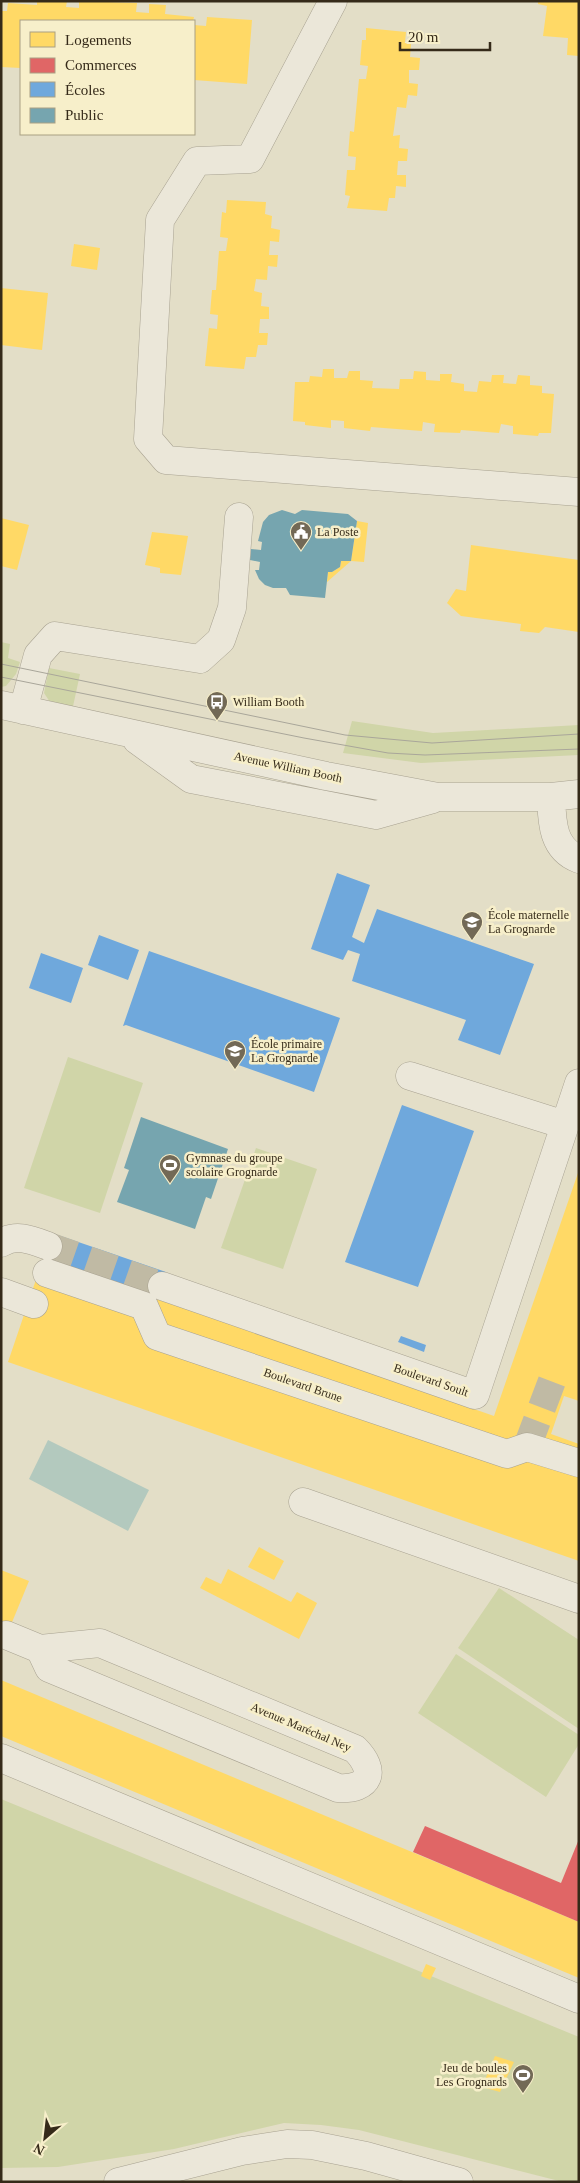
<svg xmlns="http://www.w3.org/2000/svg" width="580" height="2183" font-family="Georgia,serif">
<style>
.green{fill:#d0d5a8}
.water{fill:#b3c9be}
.homes{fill:#ffd966}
.shops{fill:#e06666}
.schools{fill:#6fa8dc}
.public{fill:#76a5af}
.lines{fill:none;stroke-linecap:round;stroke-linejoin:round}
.minor-tunnel{stroke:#c0baa4;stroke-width:28;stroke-dasharray:28 14;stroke-linecap:butt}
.minor-casing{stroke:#a8a291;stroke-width:29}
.minor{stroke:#ebe7d9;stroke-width:28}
.tram{stroke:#a9a69a;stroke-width:1}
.labels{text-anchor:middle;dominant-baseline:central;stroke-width:5;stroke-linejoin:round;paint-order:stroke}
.poi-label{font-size:12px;fill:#352a19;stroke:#f7efca;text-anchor:start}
.street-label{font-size:12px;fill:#352a19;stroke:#f7efca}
</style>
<rect width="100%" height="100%" fill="#e3dec7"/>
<path class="green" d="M1,642l9,2 -2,14 12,4 -4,12 -10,12 -5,1z
M49,668l31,6 -8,37 -22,-9 -6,-9z
M352,721l81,12 146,-8v30l-158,8 -78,-10z
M68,1057l75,26 -43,130 -76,-25z
M256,1148l61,21 -34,100 -62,-21z
M499,1588l80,52v89l-121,-81z
M456,1654l123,81v9l-33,53 -128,-84z
M1,1799l578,238v145h-16l-204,-52 -38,-5 -37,-2 -110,26 -116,18 -57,1z"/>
<path class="water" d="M48,1440l101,50 -21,41 -99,-52z"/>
<path class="homes" d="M37,1h30l-1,6 13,1v-7l58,2 -1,9 13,1v-9l17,1 -1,9 29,3 -1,4h-172v47l-20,-1v-56h6l1,-8 29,2z
M538,1h41v55l-12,-1 1,-17 -25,-2 4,-30 -9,-2z
M207,17l45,3 -5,64 -53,-4v-55l12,1z
M366,28l40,4 -1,11 6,1 -1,13 10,1 -1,12h-10v13l9,1 -1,12 -9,-1 -2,13 -9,-1 -4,29 7,-1 -1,13 9,1 -1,12h-9l-1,14h9v12l-10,-1 -1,12h-6l-2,13 -40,-3 3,-12 -5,-1 2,-25h8l1,-13 -8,-1 2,-25 4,1 5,-53h7l2,-13 -8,-1 2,-25h4z
M227,200l39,2 -1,12 7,2 -1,12 9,2 -1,12 -9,-1 -1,14h9l-1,12 -9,-1 -1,14 -11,-1 -2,12 8,2 -1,13 8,1v12h-9l-1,14h9l-1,12h-9l-2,12h-10l-2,12 -39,-3 4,-38 8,1 1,-14 -8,-1 2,-24h4l3,-39h7l2,-13 -8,-1 2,-25 4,1z
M74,244l26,4 -3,22 -26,-4z
M1,288l47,5 -6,57 -41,-5z
M323,369h11v9h13l2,-7h11v9l13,1 -1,7 27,1 1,-10h13l1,-8 12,1v8l14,1v-7h12l-1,8 13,2v7l13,1 2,-11 12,1 1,-7h12l-1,8 13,1 2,-9 12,1v9l12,1v7l12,1 -3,39h-12l-1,3 -25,-2v-8l-12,-2 -2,9 -38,-3 -1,3 -26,-1 1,-8 -12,-2 -1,9 -51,-4 -1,4 -26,-3v-7l-13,-1v8l-26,-3v-3l-12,-1 2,-39h14l1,-6 12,1z
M1,518l28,7 -12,45 -16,-4z
M357,521l11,2 -4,39 -13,-1 -24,21 1,-10h4l8,-5 1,-6h10z
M152,532l36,4 -7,39 -21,-2v-5l-15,-3z
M471,545l108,15v72l-34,-5 -6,6 -19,-2 1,-7 -60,-8 -14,-13 9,-14 10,2z
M578,1173l1,228 -15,-5 -13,38 28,10v117l-571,-199 35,-103 451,157z
M259,1547l25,14 -10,19 -26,-13z
M228,1569l63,33 6,-10 20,11 -18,36 -99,-51 6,-11 15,7z
M1,1570l28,11 -28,68z
M1,1680l578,242v56l-578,-242z
M426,1964l10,4 -6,12 -9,-4z
M495,2056l19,6 -14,30 -18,-5z"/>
<path class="shops" d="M425,1826l136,57 18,-44v83l-166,-70z"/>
<path class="schools" d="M337,873l33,12 -18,52 12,6 13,-34 157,55 -34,91 -42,-15 8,-20 -114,-39 8,-27 -12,-4 -5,10 -32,-11z
M99,935l40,15 -11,30 -40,-15z
M149,951l191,67 -26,74 -188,-67 -3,1z
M41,953l42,15 -12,35 -42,-15z
M402,1105l72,26 -56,156 -73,-25z
M52,1233l114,39 -9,28 -114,-41z
M401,1336l25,9 -2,7 -26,-10z"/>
<path class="public" d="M282,510l13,4 7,-4 46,4 9,7 -6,40h-10l-1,6 -8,5h-4l-3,26 -35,-3 -4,-7h-13l-8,-3 -6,-6 -4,-9h4l1,-8 -10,-2 1,-11 10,1 1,-8 -4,-1 5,-19 6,-7z
M141,1117l87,32 -17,50 -5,-2 -11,32 -78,-27 12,-32 -5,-2z"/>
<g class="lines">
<path class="minor-tunnel" d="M48,1246l114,40
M527,1447l25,-66"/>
<g class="minor-casing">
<path id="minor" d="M333,1l-83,158 -53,2 -37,59 -12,219 18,21 413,32
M1,705l325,71 112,21h113l28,-3
M23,710l15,-55 17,-19 145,23 21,-19 11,-32 7,-91
M137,740l54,39 129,25 56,11 57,-16
M551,797c1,24 1,52 28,62
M410,1076l155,49
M1,1243c15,-10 31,-3 47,3
M47,1273l97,33 13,30 350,118 20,-7 52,16
M162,1286l313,109 104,-312
M1,1292l33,12
M303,1502l276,97
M6,1635l34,14 60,-6 255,106c22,22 15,41 -17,39l-289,-120 -9,-19
M1,1758l578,241
M118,2182l124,-31 45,-7 25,1 54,11 93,26"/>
</g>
<use href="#minor" class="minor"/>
<path class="tram" d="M1,664l344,71 87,8 147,-9
M1,677l303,61 84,15 37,2 154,-6"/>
</g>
<defs>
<g id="civic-pin" transform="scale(1.125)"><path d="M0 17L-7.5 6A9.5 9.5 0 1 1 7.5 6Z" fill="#726956" stroke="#f7efca"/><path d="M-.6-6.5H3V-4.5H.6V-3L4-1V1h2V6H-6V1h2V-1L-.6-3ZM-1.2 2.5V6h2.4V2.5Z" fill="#fff"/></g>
<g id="bus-pin" transform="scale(1.125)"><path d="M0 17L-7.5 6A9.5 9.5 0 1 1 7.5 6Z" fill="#726956" stroke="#f7efca"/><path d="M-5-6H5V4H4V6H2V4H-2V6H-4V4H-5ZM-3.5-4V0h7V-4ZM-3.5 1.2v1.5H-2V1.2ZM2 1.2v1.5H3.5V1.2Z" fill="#fff"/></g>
<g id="school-pin" transform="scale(1.125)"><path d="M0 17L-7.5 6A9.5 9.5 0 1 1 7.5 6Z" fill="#726956" stroke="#f7efca"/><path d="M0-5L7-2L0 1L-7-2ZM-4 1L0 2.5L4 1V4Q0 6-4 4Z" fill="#fff"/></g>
<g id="stadium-pin" transform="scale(1.125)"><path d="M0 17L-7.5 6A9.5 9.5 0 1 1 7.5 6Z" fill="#726956" stroke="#f7efca"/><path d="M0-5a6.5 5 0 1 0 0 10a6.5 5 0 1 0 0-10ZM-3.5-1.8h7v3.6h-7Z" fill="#fff"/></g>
</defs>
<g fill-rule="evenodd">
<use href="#civic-pin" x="301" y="532"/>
<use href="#bus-pin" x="217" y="702"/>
<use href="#school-pin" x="472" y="922"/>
<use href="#school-pin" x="235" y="1051"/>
<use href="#stadium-pin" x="170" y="1165"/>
<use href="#stadium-pin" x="523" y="2075"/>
</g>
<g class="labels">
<g class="poi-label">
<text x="317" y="532">La Poste</text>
<text x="233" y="702">William Booth</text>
<text x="488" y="915">École maternelle<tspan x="488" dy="14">La Grognarde</tspan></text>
<text x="251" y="1044">École primaire<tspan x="251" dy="14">La Grognarde</tspan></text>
<text x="186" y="1158">Gymnase du groupe<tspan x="186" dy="14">scolaire Grognarde</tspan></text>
<text x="507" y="2068" text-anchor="end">Jeu de boules<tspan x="507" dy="14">Les Grognards</tspan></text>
</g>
<g class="street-label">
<text transform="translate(288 767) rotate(12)">Avenue William Booth</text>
<text transform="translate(431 1380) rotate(19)">Boulevard Soult</text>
<text transform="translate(303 1385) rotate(19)">Boulevard Brune</text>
<text transform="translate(301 1727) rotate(23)">Avenue Maréchal Ney</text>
</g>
</g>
<rect width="580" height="2183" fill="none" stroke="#352a19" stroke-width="5"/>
<rect x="20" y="20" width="175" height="115" fill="#f7efca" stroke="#a9a083"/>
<rect x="30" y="32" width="25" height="15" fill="#ffd966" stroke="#a9a083"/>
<text x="65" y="45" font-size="15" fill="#352a19">Logements</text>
<rect x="30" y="58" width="25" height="15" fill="#e06666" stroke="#a9a083"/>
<text x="65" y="70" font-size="15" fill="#352a19">Commerces</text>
<rect x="30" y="82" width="25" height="15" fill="#6fa8dc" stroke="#a9a083"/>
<text x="65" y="95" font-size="15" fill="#352a19">Écoles</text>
<rect x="30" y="108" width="25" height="15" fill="#76a5af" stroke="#a9a083"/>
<text x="65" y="120" font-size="15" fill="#352a19">Public</text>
<g transform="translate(45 2138) rotate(208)" stroke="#f7efca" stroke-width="4" paint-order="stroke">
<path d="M0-4L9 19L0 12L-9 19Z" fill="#352a19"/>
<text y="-8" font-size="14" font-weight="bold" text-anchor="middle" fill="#352a19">N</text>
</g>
<path d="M400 42v8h90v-8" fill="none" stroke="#352a19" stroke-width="2.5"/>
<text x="408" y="42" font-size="15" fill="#352a19" stroke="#f7efca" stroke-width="4" paint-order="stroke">20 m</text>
</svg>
